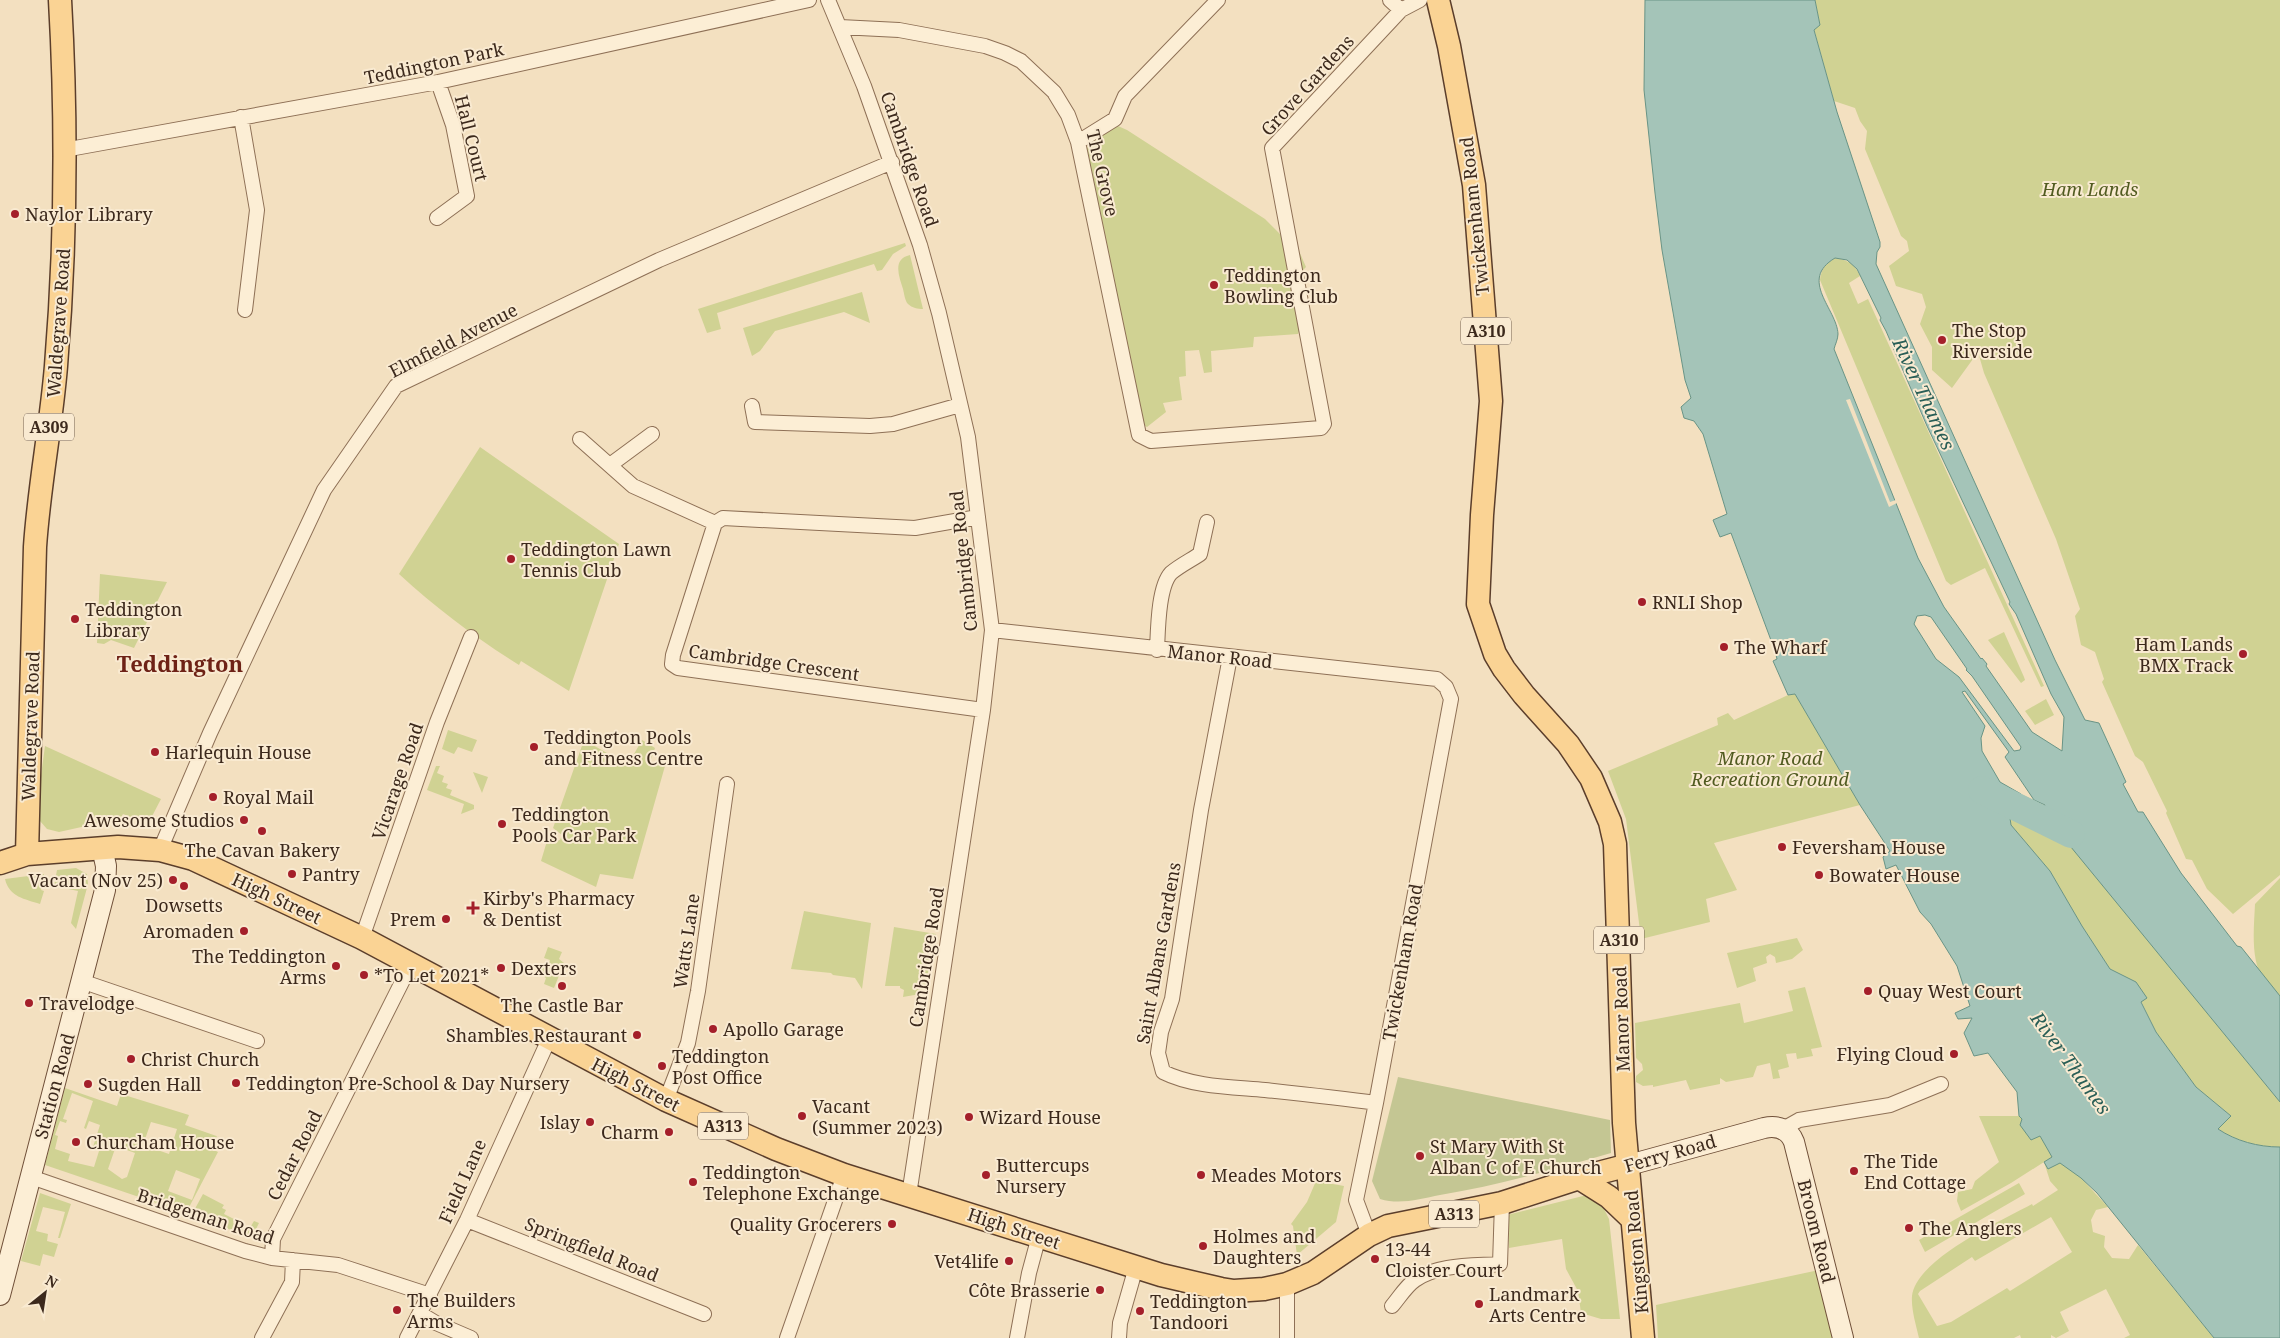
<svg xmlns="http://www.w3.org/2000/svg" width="2280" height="1338" font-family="'Noto Serif',serif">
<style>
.green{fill:#d0d293;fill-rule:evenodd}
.cemetery{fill:#c4c693}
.water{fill:#a4c4b8;stroke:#699486;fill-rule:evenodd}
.pier{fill:#f3e0c0}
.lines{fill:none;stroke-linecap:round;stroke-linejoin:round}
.river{stroke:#a4c4b8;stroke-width:28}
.street-casing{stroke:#8e7056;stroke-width:16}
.secondary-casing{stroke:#705039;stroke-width:22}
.primary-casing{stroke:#5b3e2b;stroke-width:25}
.street{stroke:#fceed5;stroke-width:14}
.secondary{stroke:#fceed5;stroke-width:20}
.primary{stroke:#fad394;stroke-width:22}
.poi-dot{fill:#a41f2a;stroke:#f9ead1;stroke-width:2}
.labels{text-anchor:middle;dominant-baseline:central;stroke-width:4;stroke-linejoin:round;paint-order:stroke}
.shield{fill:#f9ead1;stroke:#756352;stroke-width:1}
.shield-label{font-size:16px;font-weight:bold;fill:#3c291c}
.street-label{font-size:18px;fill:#3c291c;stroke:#f9ead1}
.park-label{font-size:18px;font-style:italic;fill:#515b20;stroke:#f9ead1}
.poi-label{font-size:18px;fill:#3c291c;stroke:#f9ead1;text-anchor:start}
.water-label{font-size:19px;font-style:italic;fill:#295e56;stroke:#f9ead1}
.district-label{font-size:22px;font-weight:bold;fill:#6e2216;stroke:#f9ead1}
</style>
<rect width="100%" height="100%" fill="#f3e0c0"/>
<path class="green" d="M1815,0h465v875l-47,39 -26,-25 -15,-29 -6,-1 -20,-46 1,-2 -24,-49 -8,-6 -33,-74 2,-3 -9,-27 -14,-7 -6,-29 5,-7 -24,-70 -72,-166 -6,-21 -26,36 -20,-18v-23l-12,-23 6,-17 -4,-13 -26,-8 -7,-20 20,-15 -2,-10 -6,-5 -36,-87 2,-18 -7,-10 -5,-13 -21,-7 -20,-72 6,-4z
M1117,124l1,2 9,4 138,89 16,16 2,9 16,7 7,16 -6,6 2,50 -4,11 -44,3 -1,10 -42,4 1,21 -8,1 -5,-23 -14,1 1,25 -7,1 3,23 -19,3 3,9 -19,15 -17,-9 -45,-264 4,-11z
M905,243l1,3 -13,8 -11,16 -5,1 -3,-7 -157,49 4,16 -14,4 -9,-24z
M910,255l13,54c-5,0 -11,-1 -15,-5 -3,-3 -4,-11 -5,-15 -4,-13 -11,-30 7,-34z
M1835,258c13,2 20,6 25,18l-11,7 9,21 10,-5 176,387 -3,1 -56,-119 -34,17 -5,-4 -126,-301c1,-11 6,-17 15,-22z
M862,292l8,31 -26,-11 -69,19 -15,20 -8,5 -9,-28z
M480,447l139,97 -50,147 -48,-30 -2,4c-43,-27 -82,-56 -120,-91z
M100,574l67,8 -33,66 -23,-8 -7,4 -7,-1z
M2004,632l20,45 1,3 -4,3 -33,-43z
M1795,694l65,111 -146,38 23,47 -31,9 4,23 -69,17 -15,-120 -18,-48 110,-46 -1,-7 11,-5 6,7 54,-25z
M2046,699l8,16 -19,10 -10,-14z
M448,730l29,10 -5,12 -14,-5 -4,7 -12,-5z
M584,740l23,13 -3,6 18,4 12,-9 8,-14 13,8 -5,14 15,4 -32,113 -33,-5 -4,13 -55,-26 6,-20 13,-1 2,-5 -9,-7z
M45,746l116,53 -13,25 -25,-10 -4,7 -24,3 -36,8 -12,-3 -7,-8 -4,-9z
M436,766h4l-3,7 7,3 -2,6 6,2 -2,4 6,2 -2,5 24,10v4l-13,5 3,-10 -37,-14z
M473,772l15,5 -6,16z
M2021,794l24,11 -10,20 31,15 214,262v45c-22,0 -44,-6 -62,-18l13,-13 -35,-29 -40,-55 -15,-31 5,-3 -10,-16 -26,-13 -28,-43 -32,-55 -39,-46 -1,-7z
M76,868l11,6 1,10 -12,45 -5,-6 7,-32 -24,-5 3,-16z
M44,874l-3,16 3,1 -4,13c-15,-5 -31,-7 -35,-25z
M2280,878v121c-5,-6 -12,-11 -16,-18 -14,-21 -10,-53 -9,-77z
M804,911l67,12 -9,66 -7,-11 -22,-3 -2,-2 -40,-4z
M894,927l42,7 -10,54 -6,6 -17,3 1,-7 -4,-2v-2h-15z
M1797,938l6,12 -11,9 -16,4 -1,-6 -5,-3 -4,3 1,6 -14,5 3,13 -19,7 -10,-35z
M548,947l14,5 -3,7 5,4 -10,25 -10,-4 2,-6 -7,-4 2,-7 7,1 2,-8 -6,-2z
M1805,987l17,60 -11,2 2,7 -16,3 -1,-6 -10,1 3,13 -11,3 2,8 -7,1 -3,-16 -13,3 -4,11 -27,5 -6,-4v6l-30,6 -4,-10 -33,7v-2l-10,1 -7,-4v-6l7,-6 -1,-6 -6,-6 -1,-35 105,-20 4,20 49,-12 -5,-20z
M65,1088l52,18 4,-12 68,21 -4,10 40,14 -1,1 -7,-4 -7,12 8,4 -32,61 -141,-48zM72,1093l21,8 -9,27 2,1 3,-8 11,4 -7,22 6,4 -5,16 -26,-6 2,-7 -15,-5 3,-13 -3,-1 5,-14 6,2 1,-3 -4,-1zM151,1122l26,7 -8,25 -26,-9zM116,1146l19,7 -8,24 -5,2 -14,-10zM176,1170l24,9 -8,21 -24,-9z
M1979,1116h40l21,20 13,21 28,21 27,29 -12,3 -5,10 2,12 12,4 -1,11 8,11 17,1 9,-14 76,93h-90l6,-3 -24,-46 -46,23 9,19 -13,7 -5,-3v3h-30l-1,-3 -6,3h-95c-3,-13 -8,-29 -7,-42 4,-37 89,-75 120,-92l1,2 25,-16 -8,-9 -6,-19 -33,21 -50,28 -4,-10 1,-9 14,-3 3,-8 24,-19zM2051,1217l21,35 -62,39 -3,-3 -56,34 -14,4 -19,-32 2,-3 52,-34 3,4z
M1316,1181l28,5 -8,36 -39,33 -4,-29 -2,-2 16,-22z
M2019,1183l6,11 -100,58 -6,-12z
M40,1193l31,11 -11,34h-2l7,-26 -22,-5 -7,24 12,3 -1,7 11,3 -4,13 -11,-3 -3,12 -19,-5z
M203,1194l21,11 -2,3 4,2 -2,4 10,5 -1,4 15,8 6,-10 5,2 -7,14 -61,-21z
M1587,1195l14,8 8,16 11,100h-19l-20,-6 -3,-22 -12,-22 -4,-30 -53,9 -2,-33z
M1819,1270l18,68h-179l-2,-33z"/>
<path class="cemetery" d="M1398,1077l212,43 1,33c-56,16 -112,32 -171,42 -20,4 -40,10 -60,4l-8,-18z"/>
<path class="water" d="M1645,0h170l5,25 -6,5 23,82 43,130v5l-3,5 -1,12 179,396 30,60 14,3 27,59 -3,2 15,28h5l38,61 56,73 4,1 39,49v106l-214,-261 -32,-16 11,-20 -11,-5 -29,-43 4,-5 -44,-61 -3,1 23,34 -4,12 1,13 18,31 21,12 -11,24 1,7 39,46 32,55 28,43 26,13 11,16 -6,4 15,30 40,55 35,29 -13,13c18,12 40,18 62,18v191h-66l-117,-145 -16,-15 -21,-15 -12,6 -4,-7 8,-5 -12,-21 -9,4 -11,-15 2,-6 -3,-3 -2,-24 -29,-39 -14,3 -10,-23 8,-15 -14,1 -3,-6 15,-7 -13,-40 -26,-42 -11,-12 -24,-47 -10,4 -3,-12 7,-6 -30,-46 -65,-111 -7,1 -15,-34 4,-2 -2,-8 -44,-118 -11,4 -7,-17 14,-6 -24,-80 -9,-13 -10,-3 -3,-11 10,-9 -6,-18 -23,-130 -7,-57 -11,-103zM1835,258l12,2 10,9 24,49 -1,2 6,11 41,95 83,176 -1,2 7,10 35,80 13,23 -2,34 -30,-19 -46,-66 1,-2 -5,-6 -1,1 -37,-52 -26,-49 -84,-209c1,-4 4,-10 4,-15 -1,-25 -40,-54 -3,-76zM1925,615l6,2 36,52 -1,1 6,6 49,71 -1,3 -6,1 -55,-74 -23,-18 -22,-35 3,-8z"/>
<path class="pier" d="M1850,399l40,103 6,-2 1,3 -8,4 -43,-107z"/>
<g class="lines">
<path class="river" d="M1982,790l89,44"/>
<g class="street-casing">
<path id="street" d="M828,0l36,86 56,159 19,68 29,124 24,193 -9,80 -74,485
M1390,0l11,10 19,-10
M840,27l59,3 86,16 20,7 16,8 33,31 14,23 10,27 61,293 12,6 170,-13 3,-4 -52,-276 129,-138
M241,117l16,93 -12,100
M1078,142l37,-23 10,-23 93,-96
M64,150l374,-68 371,-82
M437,218l30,-22 -14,-71 -15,-43
M752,406l3,16 115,4 23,-2 67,-19
M580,439l53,47 82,37
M610,465l42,-31
M978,517l-63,11 -192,-10 -8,5 -42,132 -1,9 6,4 305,42
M992,630l445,49 9,8 5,12 -75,404 -20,97 13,35
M1157,650c1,-19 1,-63 14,-77 8,-7 20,-13 29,-19l7,-32
M1230,657l-29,153 -29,189 -11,33 -3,21 5,19c30,15 69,15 102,18 37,4 74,8 111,13
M160,850l50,-117 114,-243 72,-104 263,-126 233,-98
M362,938l75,-216 34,-85
M81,981l176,60
M666,1100l22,-57 10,-52 29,-207
M1783,1129l16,-9 91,-15 51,-21
M31,1177l214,74 27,7 66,7 92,30
M467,1220l237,94
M272,1258l1,-19 138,-275
M1392,1306c7,-8 14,-20 23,-26 23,-16 58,-14 85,-16l2,-61
M421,1314l15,9 35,15
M262,1338l30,-56 1,-22
M407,1338l60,-118 82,-181
M787,1338l57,-163
M1017,1338l12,-65 10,-37
M1119,1338l1,-15 16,-56
M1287,1338v-54"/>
</g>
<g class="secondary-casing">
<path id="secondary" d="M1629,1165l135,-37c14,-3 25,1 30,14l49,196
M0,1295l105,-405 1,-24 -4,-18"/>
</g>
<g class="primary-casing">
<path id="primary" d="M1438,0l11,46 25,139 17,216 -9,114 -4,89 17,50 9,15 20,26 44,49 23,34 19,44 5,22 9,279 19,215
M27,854l8,-307c4,-61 16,-120 21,-181 10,-121 11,-244 4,-366
M0,863l27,-9 91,-7 42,3 33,9 169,79 304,162 110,49 68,26 317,100 60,14 13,2 30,-2 23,-5 26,-11 56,-38 19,-9 114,-23 77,-25 50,-13
M1579,1178l30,19 23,22"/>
</g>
<use href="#street" class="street"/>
<use href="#secondary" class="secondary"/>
<use href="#primary" class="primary"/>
</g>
<g class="poi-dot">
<circle cx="15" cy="214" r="5"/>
<circle cx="1214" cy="285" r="5"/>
<circle cx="1942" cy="340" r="5"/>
<circle cx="511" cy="559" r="5"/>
<circle cx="1642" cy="602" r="5"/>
<circle cx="75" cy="619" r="5"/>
<circle cx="1724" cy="647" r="5"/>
<circle cx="2243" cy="654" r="5"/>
<circle cx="534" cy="747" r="5"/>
<circle cx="155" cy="752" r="5"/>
<circle cx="213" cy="797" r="5"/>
<circle cx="244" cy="820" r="5"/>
<circle cx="502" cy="824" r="5"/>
<circle cx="262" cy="831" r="5"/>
<circle cx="1782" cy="847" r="5"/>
<circle cx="292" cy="874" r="5"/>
<circle cx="1819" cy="875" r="5"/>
<circle cx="173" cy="880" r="5"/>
<circle cx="184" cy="886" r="5"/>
<path d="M470.5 900.5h5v5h5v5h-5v5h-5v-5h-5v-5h5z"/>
<circle cx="446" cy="919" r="5"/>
<circle cx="244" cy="931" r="5"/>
<circle cx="336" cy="966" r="5"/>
<circle cx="501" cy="968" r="5"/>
<circle cx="364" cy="975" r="5"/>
<circle cx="562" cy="986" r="5"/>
<circle cx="1868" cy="991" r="5"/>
<circle cx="29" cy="1003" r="5"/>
<circle cx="713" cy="1029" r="5"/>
<circle cx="637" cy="1035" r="5"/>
<circle cx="1954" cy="1054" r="5"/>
<circle cx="131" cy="1059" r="5"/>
<circle cx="662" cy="1066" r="5"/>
<circle cx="236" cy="1083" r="5"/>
<circle cx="88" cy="1084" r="5"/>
<circle cx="802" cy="1116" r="5"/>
<circle cx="969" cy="1117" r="5"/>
<circle cx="590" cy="1122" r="5"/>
<circle cx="669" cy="1132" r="5"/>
<circle cx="76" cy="1142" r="5"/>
<circle cx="1420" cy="1156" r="5"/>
<circle cx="1854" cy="1171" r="5"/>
<circle cx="986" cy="1175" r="5"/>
<circle cx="1201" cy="1175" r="5"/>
<circle cx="693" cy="1182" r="5"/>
<circle cx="892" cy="1224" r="5"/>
<circle cx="1909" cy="1228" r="5"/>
<circle cx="1203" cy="1246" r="5"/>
<circle cx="1375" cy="1259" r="5"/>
<circle cx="1009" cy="1261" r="5"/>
<circle cx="1100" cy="1290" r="5"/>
<circle cx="1479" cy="1304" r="5"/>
<circle cx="397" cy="1310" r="5"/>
<circle cx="1140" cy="1311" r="5"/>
</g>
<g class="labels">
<g class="shield">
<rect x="1461" y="317.5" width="50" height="27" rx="4"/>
<rect x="24" y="413.5" width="50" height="27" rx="4"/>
<rect x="1594" y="926.5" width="50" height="27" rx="4"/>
<rect x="698" y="1112.5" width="50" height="27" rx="4"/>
<rect x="1429" y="1200.5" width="50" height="27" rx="4"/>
</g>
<g class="shield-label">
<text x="1486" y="331">A310</text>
<text x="49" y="427">A309</text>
<text x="1619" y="940">A310</text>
<text x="723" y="1126">A313</text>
<text x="1454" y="1214">A313</text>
</g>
<g class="street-label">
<text transform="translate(434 63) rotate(-12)">Teddington Park</text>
<text transform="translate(1307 85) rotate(-48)">Grove Gardens</text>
<text transform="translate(472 138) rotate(76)">Hall Court</text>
<text transform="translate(910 159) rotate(71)">Cambridge Road</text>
<text transform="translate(1103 173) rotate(77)">The Grove</text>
<text transform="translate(1474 216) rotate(-96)">Twickenham Road</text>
<text transform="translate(58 323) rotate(-86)">Waldegrave Road</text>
<text transform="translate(453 340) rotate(-27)">Elmfield Avenue</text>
<text transform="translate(963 561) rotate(-96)">Cambridge Road</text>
<text transform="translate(1220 656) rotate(6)">Manor Road</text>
<text transform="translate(774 662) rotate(8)">Cambridge Crescent</text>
<text transform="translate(30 726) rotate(-88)">Waldegrave Road</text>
<text transform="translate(397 781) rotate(-71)">Vicarage Road</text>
<text transform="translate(277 898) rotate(25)">High Street</text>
<text transform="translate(686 941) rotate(-82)">Watts Lane</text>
<text transform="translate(1158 953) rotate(-80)">Saint Albans Gardens</text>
<text transform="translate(926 957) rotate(-81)">Cambridge Road</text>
<text transform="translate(1402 962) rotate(-80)">Twickenham Road</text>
<text transform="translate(1621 1019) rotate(-92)">Manor Road</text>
<text transform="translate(636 1084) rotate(27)">High Street</text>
<text transform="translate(54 1086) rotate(-75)">Station Road</text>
<text transform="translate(1670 1153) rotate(-16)">Ferry Road</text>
<text transform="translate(294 1155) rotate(-63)">Cedar Road</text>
<text transform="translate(462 1181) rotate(-66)">Field Lane</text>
<text transform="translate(206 1216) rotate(18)">Bridgeman Road</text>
<text transform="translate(1014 1228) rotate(18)">High Street</text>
<text transform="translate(1817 1231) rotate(76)">Broom Road</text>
<text transform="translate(592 1249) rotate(22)">Springfield Road</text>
<text transform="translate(1636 1252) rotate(-95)">Kingston Road</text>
</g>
<g class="park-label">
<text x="2090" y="189">Ham Lands</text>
<text x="1770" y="758">Manor Road<tspan x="1770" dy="21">Recreation Ground</tspan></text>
</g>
<g class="poi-label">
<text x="25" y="214">Naylor Library</text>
<text x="1224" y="275">Teddington<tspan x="1224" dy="21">Bowling Club</tspan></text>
<text x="1952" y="330">The Stop<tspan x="1952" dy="21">Riverside</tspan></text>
<text x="521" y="549">Teddington Lawn<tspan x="521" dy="21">Tennis Club</tspan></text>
<text x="1652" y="602">RNLI Shop</text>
<text x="85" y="609">Teddington<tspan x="85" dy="21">Library</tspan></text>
<text x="2233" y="644" text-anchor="end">Ham Lands<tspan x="2233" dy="21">BMX Track</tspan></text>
<text x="1734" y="647">The Wharf</text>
<text x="544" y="737">Teddington Pools<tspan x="544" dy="21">and Fitness Centre</tspan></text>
<text x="165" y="752">Harlequin House</text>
<text x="223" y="797">Royal Mail</text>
<text x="512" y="814">Teddington<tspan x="512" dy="21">Pools Car Park</tspan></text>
<text x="234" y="820" text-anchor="end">Awesome Studios</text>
<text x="1792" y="847">Feversham House</text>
<text x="262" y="850" text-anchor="middle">The Cavan Bakery</text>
<text x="302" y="874">Pantry</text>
<text x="1829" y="875">Bowater House</text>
<text x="163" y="880" text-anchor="end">Vacant (Nov 25)</text>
<text x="483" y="898">Kirby's Pharmacy<tspan x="483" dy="21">&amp; Dentist</tspan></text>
<text x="184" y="905" text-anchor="middle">Dowsetts</text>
<text x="436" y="919" text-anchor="end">Prem</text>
<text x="234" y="931" text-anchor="end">Aromaden</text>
<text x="326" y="956" text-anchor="end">The Teddington<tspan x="326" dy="21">Arms</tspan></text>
<text x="511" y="968">Dexters</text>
<text x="374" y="975">*To Let 2021*</text>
<text x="1878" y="991">Quay West Court</text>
<text x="39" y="1003">Travelodge</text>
<text x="562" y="1005" text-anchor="middle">The Castle Bar</text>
<text x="723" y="1029">Apollo Garage</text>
<text x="627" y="1035" text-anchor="end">Shambles Restaurant</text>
<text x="1944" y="1054" text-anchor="end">Flying Cloud</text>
<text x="672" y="1056">Teddington<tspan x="672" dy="21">Post Office</tspan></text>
<text x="141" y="1059">Christ Church</text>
<text x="246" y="1083">Teddington Pre-School &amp; Day Nursery</text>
<text x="98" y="1084">Sugden Hall</text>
<text x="812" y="1106">Vacant<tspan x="812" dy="21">(Summer 2023)</tspan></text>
<text x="979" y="1117">Wizard House</text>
<text x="580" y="1122" text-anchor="end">Islay</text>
<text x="659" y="1132" text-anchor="end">Charm</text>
<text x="86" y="1142">Churcham House</text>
<text x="1430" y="1146">St Mary With St<tspan x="1430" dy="21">Alban C of E Church</tspan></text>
<text x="1864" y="1161">The Tide<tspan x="1864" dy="21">End Cottage</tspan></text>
<text x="996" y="1165">Buttercups<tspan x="996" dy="21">Nursery</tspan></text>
<text x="703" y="1172">Teddington<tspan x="703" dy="21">Telephone Exchange</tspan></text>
<text x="1211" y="1175">Meades Motors</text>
<text x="882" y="1224" text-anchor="end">Quality Grocerers</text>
<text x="1919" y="1228">The Anglers</text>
<text x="1213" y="1236">Holmes and<tspan x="1213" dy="21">Daughters</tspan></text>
<text x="1385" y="1249">13-44<tspan x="1385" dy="21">Cloister Court</tspan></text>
<text x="999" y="1261" text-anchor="end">Vet4life</text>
<text x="1090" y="1290" text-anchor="end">Côte Brasserie</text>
<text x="1489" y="1294">Landmark<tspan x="1489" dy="21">Arts Centre</tspan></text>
<text x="407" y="1300">The Builders<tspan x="407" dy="21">Arms</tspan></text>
<text x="1150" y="1301">Teddington<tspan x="1150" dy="21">Tandoori</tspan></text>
</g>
<g class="water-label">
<text transform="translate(1924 394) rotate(65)">River Thames</text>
<text transform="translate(2071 1063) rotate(54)">River Thames</text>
</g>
<g class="district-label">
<text x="180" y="663">Teddington</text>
</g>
</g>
<g transform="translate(45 1293) rotate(30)" stroke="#f9ead1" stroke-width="4" paint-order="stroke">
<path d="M0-4L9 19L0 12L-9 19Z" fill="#3c291c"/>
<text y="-8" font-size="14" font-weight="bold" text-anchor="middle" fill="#3c291c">N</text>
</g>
</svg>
